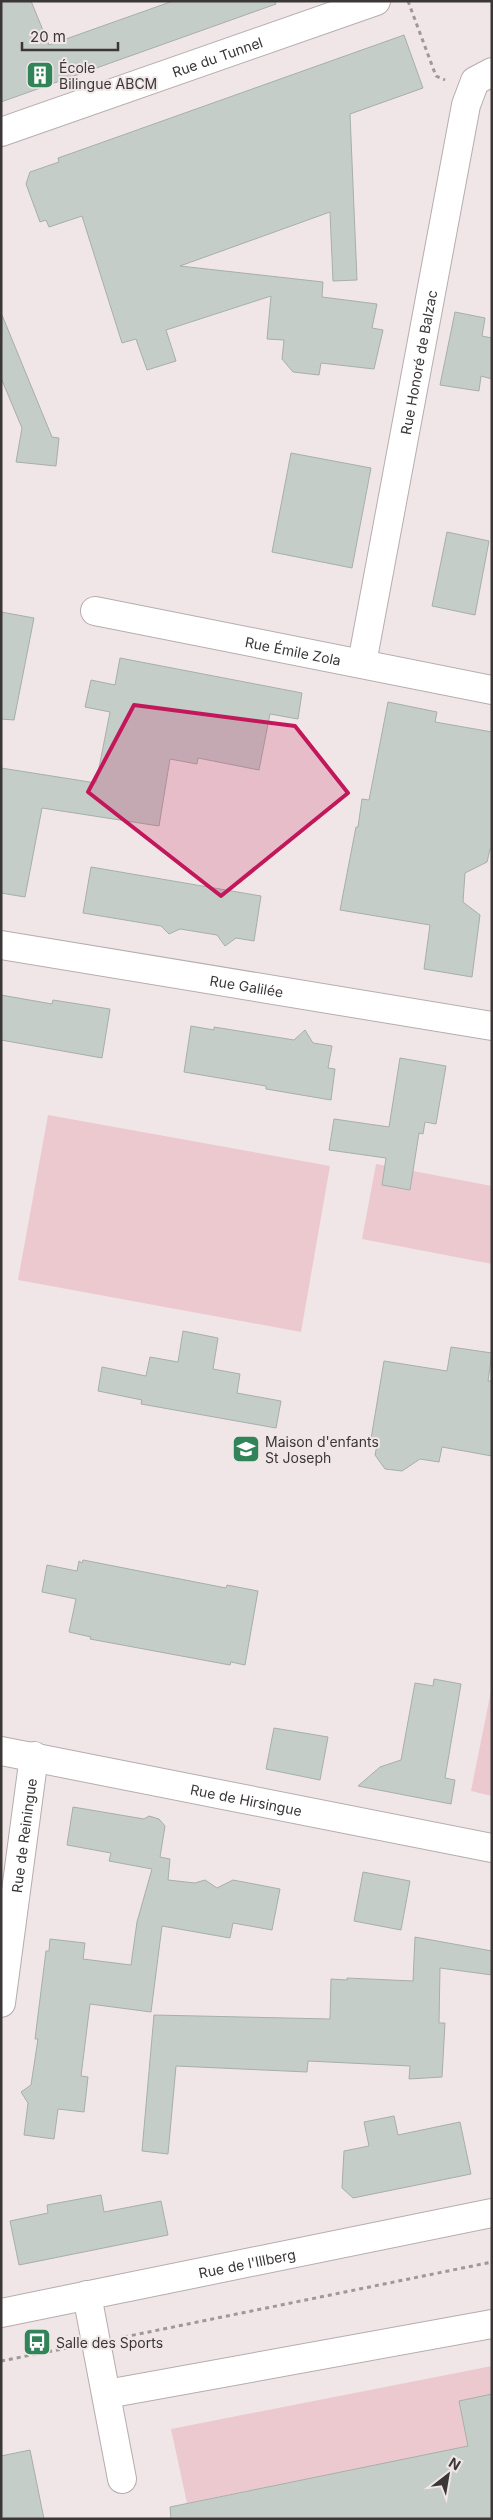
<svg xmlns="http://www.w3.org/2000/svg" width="493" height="2520" font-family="Inter,sans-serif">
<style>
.green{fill:#ecc9cf}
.building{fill:#c5cdc8;stroke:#a7afaa}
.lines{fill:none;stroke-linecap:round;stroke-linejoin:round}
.minor-casing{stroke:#b6adae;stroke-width:30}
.path{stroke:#9f9899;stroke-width:3;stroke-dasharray:4 4;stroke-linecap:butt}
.minor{stroke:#fff;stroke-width:28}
.marked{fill:#c2185b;fill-opacity:0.2;stroke:#c2185b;stroke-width:4;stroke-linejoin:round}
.labels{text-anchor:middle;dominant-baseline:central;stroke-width:4;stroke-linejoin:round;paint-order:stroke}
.street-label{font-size:14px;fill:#3b3737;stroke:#f0e6e7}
.poi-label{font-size:14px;fill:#3b3737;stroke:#f0e6e7;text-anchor:start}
</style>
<rect width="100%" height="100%" fill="#f0e6e7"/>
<path class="green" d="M48,1115l282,51 -29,166 -283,-52z
M376,1164l116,22v78l-130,-25z
M492,1686v110l-21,-5z
M492,2366v28l-33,7 9,45 -281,57 -16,-74z"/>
<path class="building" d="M1,1h30l18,44 124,-44h102l1,3 -275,98z
M404,35l19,53 -73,26 7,166 -24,1 -3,-69 -150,54 143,16 -1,15 55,7 -5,24 11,2 -9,39 -53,-6 -2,12 -26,-3 -11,-13 2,-19 -17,-1 4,-43 -105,34 10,31 -29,9 -11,-31 -14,4 -40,-127 -33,11 -3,-7 -6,2 -14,-38 4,-12 29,-10 -1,-4 20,-7z
M455,312l30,6 -3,18 10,2v41l-11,-3 -2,15 -39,-6z
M2,315l50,122 7,1 -3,28 -40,-4 6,-34 -21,-50z
M291,453l80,15 -19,100 -80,-16z
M447,532l42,9 -14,74 -43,-9z
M1,612l33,6 -20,102 -13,-1z
M120,658l182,35 -4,26 -28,-5 -11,56 -61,-12 -1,6 -27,-5 -11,67 -117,-18 -17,89 -24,-4v-125l95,15 14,-71 -25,-5 6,-27 24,5z
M388,702l49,10 -2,10 57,10v117h-2l-3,13 -22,11 -2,29 17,13 -8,62 -48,-8 6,-44 -90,-15 16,-83h2l4,-28 7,1z
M91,867l170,29 -7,45 -18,-3 -11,8 -8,-11 -37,-6 -11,5 -8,-8 -78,-13z
M1,995l51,9 1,-4 57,9 -8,49 -101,-18z
M191,1026l23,4v-3l80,13 11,-10 8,13 19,3 -4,22 7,1 -4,31 -65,-11v-3l-82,-14z
M400,1058l46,8 -10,58 -11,-2 -2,12 -4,-1 -9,57 -28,-5 4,-27 -57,-8 5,-31 55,8z
M183,1331l35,7 -5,31 27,5 -3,19 44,8 -5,27 -135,-24 1,-4 -44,-9 4,-24 44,9 4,-19 28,5z
M451,1347l41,6 -4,28h4v75l-50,-9 -3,15 -19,-3 -18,12 -17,-2 -10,-14 3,-15 -7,-1 13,-78 63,10z
M83,1560l143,28 1,-3 31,6 -13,74 -14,-3 -1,3 -140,-26 1,-2 -22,-5 7,-33 -34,-7 5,-27 30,6 2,-10 3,2z
M434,1679l27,5 -16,94 10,2 -4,24 -93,-18 22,-19 21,-7 14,-77 18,3z
M274,1728l54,9 -8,43 -54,-11z
M73,1807l71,12 5,-3 10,3 6,7 -5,31 10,2 -2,21 27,3 10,-3 12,8 16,-8 47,9 -8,41 -39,-7 -3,15 -68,-12 -11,86 -61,-8 -9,72 7,1 -4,35 -26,-3 -4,30 -30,-4 4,-32 -7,-11 10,-7 7,-46h-3l11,-88h3l1,-12 35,4 -2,16 48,6 6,-43 15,-53 -43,-8 2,-8 -44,-8z
M363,1872l47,9 -9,49 -47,-9z
M415,1937l77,14v24l-52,-7 -1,55h6l-3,54 -33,2 1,-13 -102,-5 -1,11 -131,-6 -8,88 -26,-3 12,-136 176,4 1,-40 16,1v-2l66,3z
M394,2116l4,19 62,-13 11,52 -118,24 -11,-10 2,-37 25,-5 -5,-24z
M101,2195l3,17 57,-11 7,34 -149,30 -9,-44 38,-8 -1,-8z
M492,2394v125h-321l-1,-12 298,-61 -9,-45z
M30,2450l14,69h-43v-63z"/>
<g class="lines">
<g class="minor-casing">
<g id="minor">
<path id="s1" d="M1,132l375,-131"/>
<path id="s2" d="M95,611l397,79"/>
<path id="s3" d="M362,663l104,-558 9,-24 17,-9"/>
<path id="s4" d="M1,945l491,81"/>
<path id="s5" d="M1,1751l491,97"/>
<path id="s6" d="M1,2003l33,-247"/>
<path d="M87,2295l35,184"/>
<path id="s7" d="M1,2313l491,-100"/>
<path d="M107,2394l385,-70"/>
</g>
</g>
<path class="path" d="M408,1l28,75 9,4
M124,2337l368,-75
M1,2361l66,-13"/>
<use href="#minor" class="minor"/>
</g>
<path class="marked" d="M134,705l161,21 53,67 -127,103 -133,-104z"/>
<defs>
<g id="building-square" transform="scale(1.4375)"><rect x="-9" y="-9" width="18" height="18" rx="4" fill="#308457" stroke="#f0e6e7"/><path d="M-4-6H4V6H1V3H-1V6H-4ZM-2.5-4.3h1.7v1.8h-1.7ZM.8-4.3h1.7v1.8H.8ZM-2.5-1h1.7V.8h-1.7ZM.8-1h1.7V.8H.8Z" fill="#fff"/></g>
<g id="school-square" transform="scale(1.4375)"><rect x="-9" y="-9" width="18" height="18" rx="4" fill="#308457" stroke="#f0e6e7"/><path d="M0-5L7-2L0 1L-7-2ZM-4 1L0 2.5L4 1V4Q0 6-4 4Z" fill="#fff"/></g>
<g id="bus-square" transform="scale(1.4375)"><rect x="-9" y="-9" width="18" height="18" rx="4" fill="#308457" stroke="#f0e6e7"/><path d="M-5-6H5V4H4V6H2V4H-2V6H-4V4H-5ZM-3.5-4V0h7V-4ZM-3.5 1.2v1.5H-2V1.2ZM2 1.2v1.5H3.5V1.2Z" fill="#fff"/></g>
</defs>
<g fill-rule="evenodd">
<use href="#building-square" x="40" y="75"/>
<use href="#school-square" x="246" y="1449"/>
<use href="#bus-square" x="37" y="2342"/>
</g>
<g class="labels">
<g class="street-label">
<text stroke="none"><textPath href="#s1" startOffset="229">Rue du Tunnel</textPath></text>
<text stroke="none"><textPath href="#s3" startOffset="306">Rue Honoré de Balzac</textPath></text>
<text stroke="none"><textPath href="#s2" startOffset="202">Rue Émile Zola</textPath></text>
<text stroke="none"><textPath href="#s4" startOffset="249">Rue Galilée</textPath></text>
<text stroke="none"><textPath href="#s5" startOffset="250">Rue de Hirsingue</textPath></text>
<text stroke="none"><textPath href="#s6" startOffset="169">Rue de Reiningue</textPath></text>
<text stroke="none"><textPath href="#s7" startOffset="251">Rue de l'Illberg</textPath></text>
</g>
<g class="poi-label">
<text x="59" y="67">École<tspan x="59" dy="16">Bilingue ABCM</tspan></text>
<text x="265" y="1441">Maison d'enfants<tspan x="265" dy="16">St Joseph</tspan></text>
<text x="56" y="2342">Salle des Sports</text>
</g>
</g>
<rect width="493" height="2520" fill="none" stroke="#3b3737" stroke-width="5"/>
<g transform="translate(448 2475) rotate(31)" stroke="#f0e6e7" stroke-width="4" paint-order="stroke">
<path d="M0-4L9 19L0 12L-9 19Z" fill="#3b3737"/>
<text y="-8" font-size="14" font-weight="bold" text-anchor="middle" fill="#3b3737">N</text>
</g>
<path d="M22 42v8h96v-8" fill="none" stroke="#3b3737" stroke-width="2.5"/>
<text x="30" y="42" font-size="15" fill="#3b3737" stroke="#f0e6e7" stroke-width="4" paint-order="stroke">20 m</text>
</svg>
